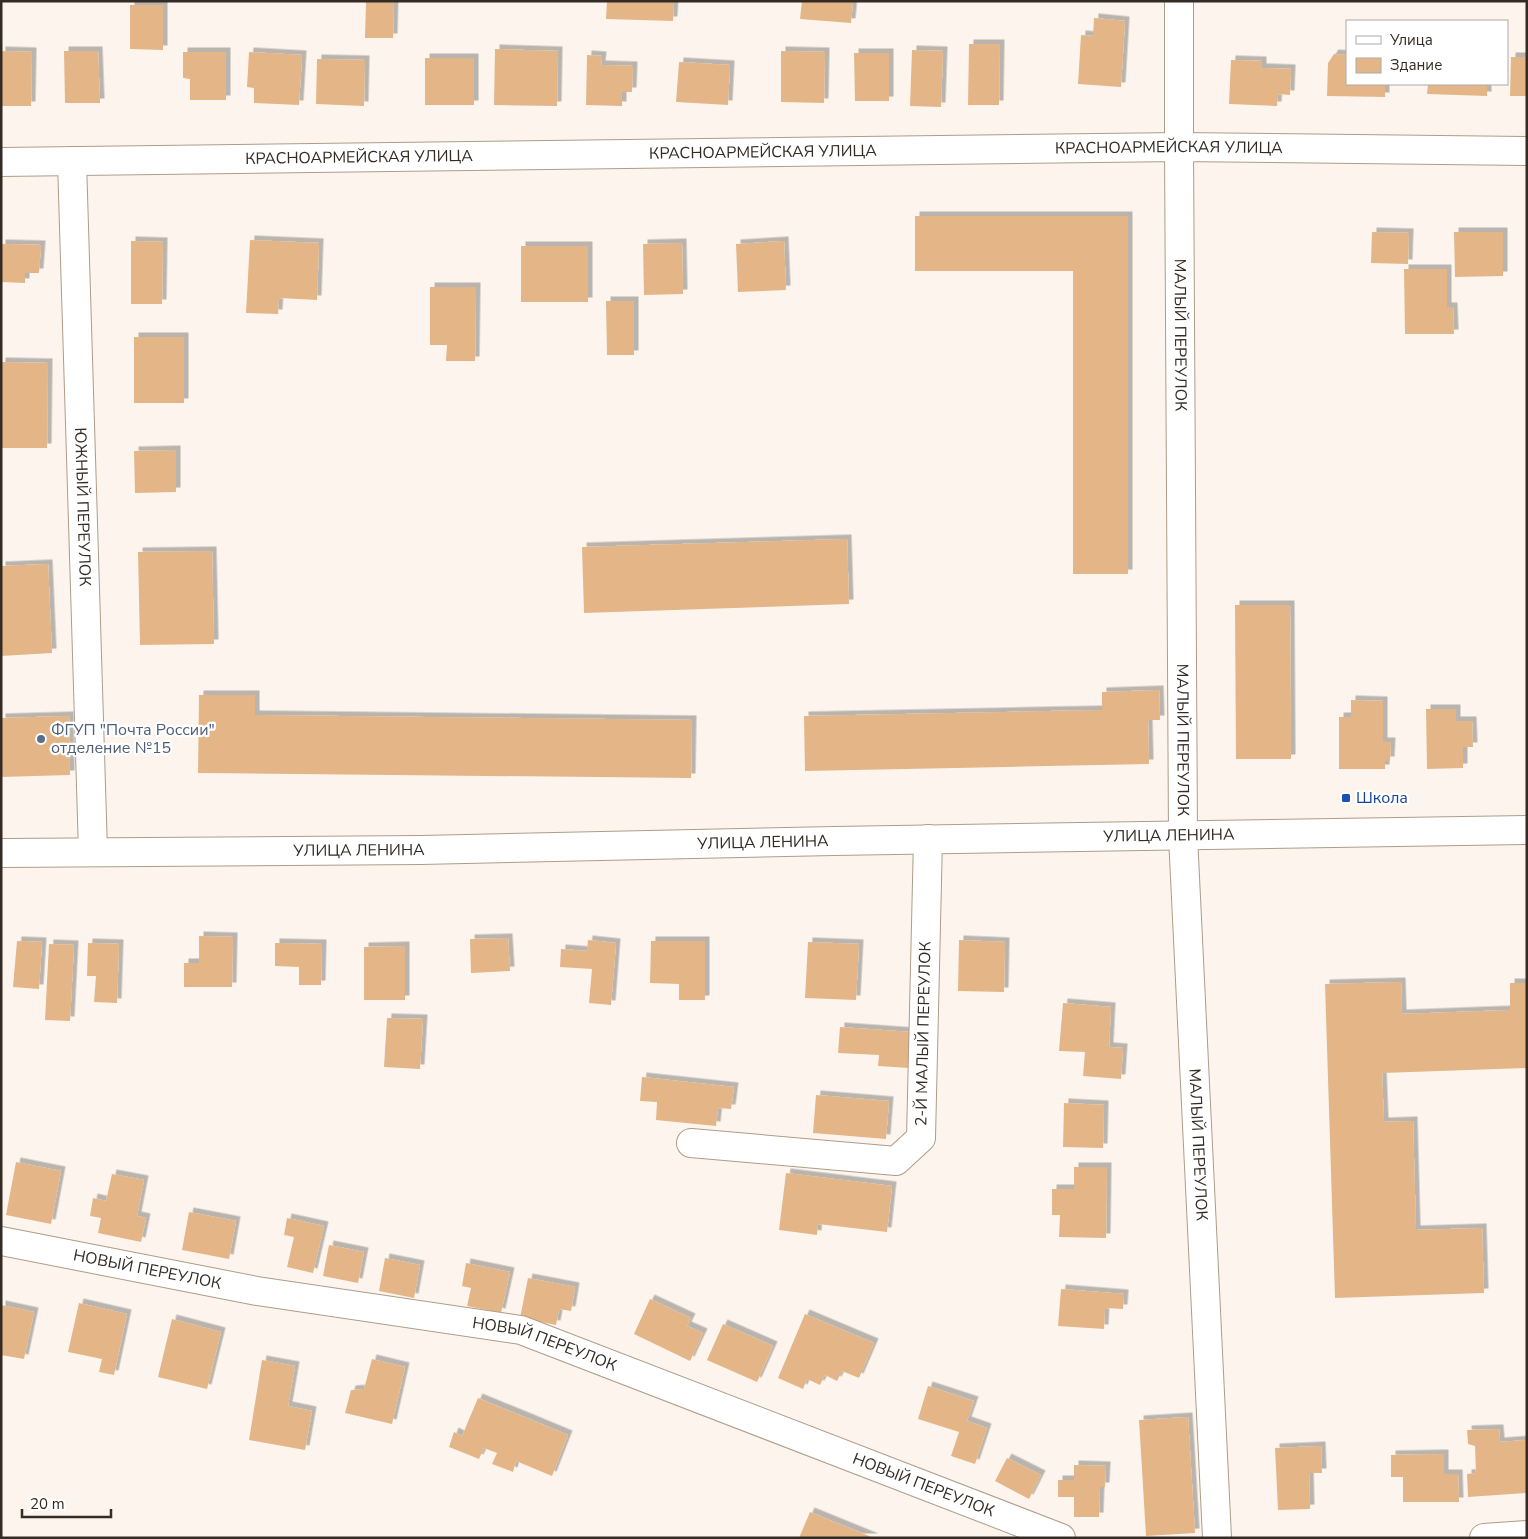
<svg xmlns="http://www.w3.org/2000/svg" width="1528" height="1539" font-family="'Nunito Sans',sans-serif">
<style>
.building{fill:#e4b687;filter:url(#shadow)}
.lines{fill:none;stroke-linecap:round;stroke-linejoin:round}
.minor-casing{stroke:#ae9c88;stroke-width:30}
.tertiary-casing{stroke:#ae9c88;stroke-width:30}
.minor{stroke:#fff;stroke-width:28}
.tertiary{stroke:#fff;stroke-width:28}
.service-dot{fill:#5c6f8a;stroke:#fff;stroke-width:2}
.transit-dot{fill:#1a4fb4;stroke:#fff;stroke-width:2}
.labels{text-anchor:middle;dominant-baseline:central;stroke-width:4.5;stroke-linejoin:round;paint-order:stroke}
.street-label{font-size:16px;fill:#332b24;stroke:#fff}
.service-label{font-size:16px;fill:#4e5e75;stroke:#fff;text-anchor:start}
.transit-label{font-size:16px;fill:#164399;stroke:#fff;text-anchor:start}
</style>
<defs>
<filter id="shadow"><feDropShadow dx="4.5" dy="-4.5" stdDeviation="0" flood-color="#0004"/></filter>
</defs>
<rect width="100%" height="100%" fill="#fdf5ed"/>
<path class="building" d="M366,1h28l-1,37h-28z
M607,1h67l-1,20 -67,-2z
M802,1h51l-2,22 -51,-4z
M130,5h33v45l-33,-1z
M1094,18l31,3 -4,66 -43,-3 3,-49 12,1z
M969,44h31l-1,61h-31z
M495,49l63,2 -1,55 -63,-1z
M912,50l31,1 -2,56 -31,-1z
M1,51l31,1 -1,54h-30z
M64,51h34l2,52h-35z
M781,51l44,1 -1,51 -43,-1z
M183,52h43v48h-36v-21l-7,-1z
M249,52l53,3 -3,50 -45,-2v-15l-7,-1z
M854,53h35v48h-34z
M1334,54l13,1v29h38v13l-58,-1 1,-33z
M587,55l15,1 -1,9 32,1 -1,26h-10v14l-36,-1z
M1511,57h16v39h-17z
M425,58h49v47h-49z
M317,59l48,1 -1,46 -48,-2z
M1231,60l31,1v7l29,1 -1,26 -12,-1 -1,12 -48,-2z
M679,62l51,3 -2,40 -52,-3z
M1428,84h59v12l-60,-2z
M915,216h213v358h-55v-303h-158z
M1372,232l37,1 -1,31 -37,-1z
M1454,232h49v44l-48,1z
M250,240l69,3 -2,57 -38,-2 -1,16 -32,-1z
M131,241l32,1 -1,62h-31z
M784,241l2,49 -48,2 -2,-48z
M682,243l1,51 -39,1 -1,-51z
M1,244l40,1 -2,28h-14v10l-24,-1z
M521,246h67v56h-67z
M1404,269h43v38h6l1,27h-49z
M430,287h46l-1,74h-29l1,-16h-17z
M606,301h28v54h-27z
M134,337h50v66h-50z
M1,362l47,1 -1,85h-46z
M176,450v42l-41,1 -1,-42z
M847,539l2,65 -265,9 -2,-66z
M212,551l2,93 -74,1 -2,-93z
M48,564l4,89 -51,3v-90z
M1235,605h55l1,154h-55z
M1159,690l1,30h-12l1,44 -344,7 -1,-55 298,-6v-18z
M199,695h56v20l437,5 -1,58 -493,-5z
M1351,700l32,1v41h8l-1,19h-5v8h-46v-52h12z
M1426,709h30v12h16l1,26h-10v21l-36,1z
M69,716l1,59 -69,2v-59z
M199,936l34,1 -1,50h-48v-24h15z
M508,938l2,33 -39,2 -1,-34z
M588,940l28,3 -5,62 -22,-2 3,-34 -32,-2 1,-18 26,2z
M959,940l46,2 -1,50 -46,-1z
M17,941l25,1 -3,47 -26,-2z
M651,941h54v59h-26v-16l-29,-1z
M808,942l51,2 -3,56 -51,-2z
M88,943l31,1 -2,59 -23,-1 2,-26h-9z
M275,943l47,1 -1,41h-22v-18l-24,-1z
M49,944l25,1 -4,76 -25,-1z
M405,946v54h-41v-53z
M1401,982l1,32 108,-4v-27h17v85l-145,5 2,49 29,-1 3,109 66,-2 2,65 -149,5 -10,-314z
M1063,1003l48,4 -2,40 14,1 -2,31 -38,-3 2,-24 -26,-1z
M387,1018l36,1 -3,50 -36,-2z
M840,1027l71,5 -2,36 -31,-2 1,-11 -41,-2z
M642,1077l92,10 -3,22 -13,-1 -2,18 -60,-6 1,-18 -17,-1z
M816,1095l73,6 -3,38 -73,-6z
M1064,1103l40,2 -1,43 -40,-1z
M16,1162l45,9 -10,53 -45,-9z
M1074,1167h33l-1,71 -47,-1 1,-22h-8v-26h22z
M786,1173l106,13 -5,46 -69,-8 -1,11 -38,-5z
M112,1174l32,6 -7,36 9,2 -5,24 -43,-9 3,-15 -11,-2 3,-18 13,3z
M189,1212l47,9 -7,38 -47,-9z
M287,1218l37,8 -11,47 -26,-6 7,-30 -10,-2z
M329,1245l35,7 -6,31 -35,-7z
M385,1258l35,7 -6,33 -35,-7z
M466,1263l44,9 -9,41 -34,-7 4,-18 -9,-2z
M528,1278l47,9 -4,24 -12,-2 -3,16 -36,-7z
M1061,1289l63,5 -1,15 -18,-1 -1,21 -46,-3z
M650,1299l41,19 -4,8 16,7 -13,28 -56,-27z
M79,1303l48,11 -13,61 -15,-3 3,-13 -34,-7z
M1,1305l33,7 -10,47 -23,-4z
M805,1314l69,29 -15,35 -17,-7 -5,10 -12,-6 -5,10 -13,-6 -4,10 -25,-11z
M172,1319l49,13 -14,57 -49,-12z
M723,1324l50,22 -16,36 -50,-22z
M372,1359l33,8 -13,57 -47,-11 6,-23 13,-1z
M262,1360l33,6 -7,40 24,5 -7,39 -56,-10z
M928,1386l46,15 -7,20 20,7 -12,36 -24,-8 8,-24 -41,-13z
M478,1398l90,37 -16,41 -36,-15 -3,11 -21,-8 5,-11 -13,-5 -5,11 -30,-12 5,-15 8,4z
M1188,1417l7,116 -49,3 -7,-116z
M1499,1429l1,13 27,-2v53l-59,4 -1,-23 9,-1 -1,-27 -7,-2 -1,-14z
M1321,1446l1,27h-13l1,36 -32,1 -3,-62z
M1444,1454v20h14l1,28h-56v-25h-12v-22z
M1007,1458l34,17 -12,24 -34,-18z
M1074,1465l32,1 -1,21h-5l-1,30h-25v-20h-16v-17h16z
M810,1512l64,26h-75z"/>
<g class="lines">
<g class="minor-casing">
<g id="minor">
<path id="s1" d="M1179,1v146l4,689 34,702"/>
<path id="s2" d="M72,161l21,691"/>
<path id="s3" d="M1,162l1178,-15 348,4"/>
<path id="s4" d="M691,1143l205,18 25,-23 7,-299"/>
<path id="s5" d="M1,1241l256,50 264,39 540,208"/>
<path d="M1484,1538l43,-3"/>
</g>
</g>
<g class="tertiary-casing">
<g id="tertiary">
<path id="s6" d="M1,853l420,-3 413,-9 693,-11"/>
</g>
</g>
<use href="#minor" class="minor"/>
<use href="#tertiary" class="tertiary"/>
</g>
<circle class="service-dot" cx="41" cy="739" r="5"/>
<rect class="transit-dot" x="1341" y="793" width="10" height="10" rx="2.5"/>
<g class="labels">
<g class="street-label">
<text stroke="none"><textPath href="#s3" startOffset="1168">КРАСНОАРМЕЙСКАЯ УЛИЦА</textPath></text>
<text stroke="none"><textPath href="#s3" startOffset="762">КРАСНОАРМЕЙСКАЯ УЛИЦА</textPath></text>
<text stroke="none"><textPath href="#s3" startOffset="358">КРАСНОАРМЕЙСКАЯ УЛИЦА</textPath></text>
<text stroke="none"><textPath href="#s1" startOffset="334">МАЛЫЙ ПЕРЕУЛОК</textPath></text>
<text stroke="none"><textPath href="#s2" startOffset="346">ЮЖНЫЙ ПЕРЕУЛОК</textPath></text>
<text stroke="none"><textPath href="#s1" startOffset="739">МАЛЫЙ ПЕРЕУЛОК</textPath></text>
<text stroke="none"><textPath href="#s6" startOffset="1168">УЛИЦА ЛЕНИНА</textPath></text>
<text stroke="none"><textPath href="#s6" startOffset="762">УЛИЦА ЛЕНИНА</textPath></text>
<text stroke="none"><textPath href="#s6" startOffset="358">УЛИЦА ЛЕНИНА</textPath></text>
<text stroke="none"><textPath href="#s4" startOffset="344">2-Й МАЛЫЙ ПЕРЕУЛОК</textPath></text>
<text stroke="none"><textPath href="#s1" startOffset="1144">МАЛЫЙ ПЕРЕУЛОК</textPath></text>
<text stroke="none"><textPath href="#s5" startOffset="149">НОВЫЙ ПЕРЕУЛОК</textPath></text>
<text stroke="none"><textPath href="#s5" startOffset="554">НОВЫЙ ПЕРЕУЛОК</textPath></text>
<text stroke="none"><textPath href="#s5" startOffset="959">НОВЫЙ ПЕРЕУЛОК</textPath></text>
</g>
<g class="service-label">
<text x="51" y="730">ФГУП "Почта России"<tspan x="51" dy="18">отделение №15</tspan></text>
</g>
<g class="transit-label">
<text x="1356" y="798">Школа</text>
</g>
</g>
<rect width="1528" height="1539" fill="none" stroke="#332b24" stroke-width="5"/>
<rect x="1346" y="20" width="162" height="65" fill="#ffffff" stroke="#adaaa7"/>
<rect x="1356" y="36" width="25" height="8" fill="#ffffff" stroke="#adaaa7"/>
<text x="1390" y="45" font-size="15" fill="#332b24">Улица</text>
<rect x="1356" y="58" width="25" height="15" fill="#e4b687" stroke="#adaaa7"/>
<text x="1390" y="70" font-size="15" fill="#332b24">Здание</text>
<path d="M22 1509v8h89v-8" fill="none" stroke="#332b24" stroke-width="2.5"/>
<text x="30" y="1509" font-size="15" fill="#332b24" stroke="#ffffff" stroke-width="4" paint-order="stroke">20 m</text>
</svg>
